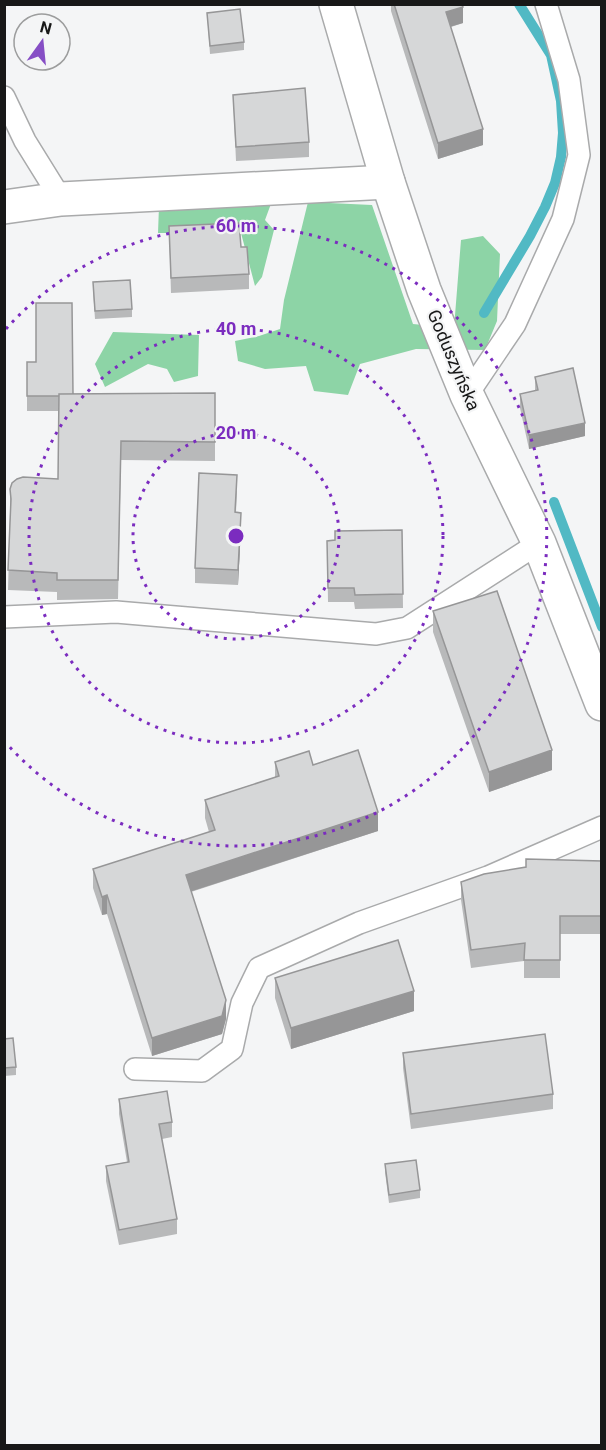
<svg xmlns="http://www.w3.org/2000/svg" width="606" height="1450" font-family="Roboto,sans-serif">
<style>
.forest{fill:#8dd4a6}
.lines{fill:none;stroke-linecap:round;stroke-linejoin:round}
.stream{stroke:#51b9c4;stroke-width:10}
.lane-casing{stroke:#a9aaab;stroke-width:24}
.street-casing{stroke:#a9aaab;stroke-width:36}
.secondary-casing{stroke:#a9aaab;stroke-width:36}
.lane{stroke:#fff;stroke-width:21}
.street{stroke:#fff;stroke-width:33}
.secondary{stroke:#fff;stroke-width:33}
.wall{fill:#b8b9ba}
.shaded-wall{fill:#969697}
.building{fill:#d6d7d8;stroke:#969697;stroke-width:1.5}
.ring{fill:none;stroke:#7b2cbf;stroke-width:3;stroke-dasharray:3 6}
.labels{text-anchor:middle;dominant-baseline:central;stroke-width:4.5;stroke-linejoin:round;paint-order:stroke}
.street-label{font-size:18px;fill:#181818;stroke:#f4f5f6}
.centre{fill:#7b2cbf;stroke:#f4f5f6;stroke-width:3}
.ring-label{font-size:18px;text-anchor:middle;font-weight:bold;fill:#7b2cbf;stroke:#f4f5f6;stroke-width:4.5;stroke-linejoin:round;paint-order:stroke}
</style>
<rect width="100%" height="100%" fill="#f4f5f6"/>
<path class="forest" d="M272,201l-7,19 9,10 -12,47 -7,9 -14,-53h-83l1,-27z
M308,202l64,3 41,119 41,4 7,-88 22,-4 17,18 -3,67 -12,29 -69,-1 -56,15 -12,31 -34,-4 -8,-25 -41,3 -27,-8 -3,-20 24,-5 21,-7 4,-29z
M113,332l86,3 -1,41 -24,6 -7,-13 -19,-5 -43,23 -10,-23z"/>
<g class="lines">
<path class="stream" d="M484,313l46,-77 15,-29 10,-24 6,-26 2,-24 -2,-32 -10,-46 -32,-51
M554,502l48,125"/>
<g class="lane-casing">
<path id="lane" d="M4,97l21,44 36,58
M467,395l48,-71 48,-105 16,-64 -10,-75 -23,-76
M4,617l112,-5 260,22 31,-6 132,-85
M135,1069l67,2 30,-22 10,-46 17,-35 100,-45 129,-46 114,-50"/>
</g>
<g class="street-casing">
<path id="street" d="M4,207l57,-8 327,-17"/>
</g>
<g class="secondary-casing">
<path id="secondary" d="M336,4l52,178 36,108 43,105 72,148 63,161"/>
</g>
<use href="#lane" class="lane"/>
<use href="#street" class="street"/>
<use href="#secondary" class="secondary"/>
</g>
<path class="wall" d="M391,4h71l1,19 -12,4 32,118 -45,14 -47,-148z
M207,13l37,29v8l-34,4z
M233,95l76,47v15l-73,4z
M169,226l72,21 8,27v15l-78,4z
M93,290l39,19v8l-37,2z
M27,362l46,32 142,-1v68l-94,-1 -3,139 -61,1v-8l-49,-2 2,-77v-24l48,-10v-68h-31z
M535,377l50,59 -56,13 -9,-41v-14l15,-3z
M237,490l-1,22 5,16 -3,57 -43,-2v-15z
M402,530l1,78 -48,1 -1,-7h-26l-1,-61 8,-1z
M433,611l119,159 -63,22 -56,-160z
M275,762l38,3 65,66 -187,61 35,127 -4,15 -70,22 -45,-142 -5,1 -9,-27v-19l116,-37 -4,-14v-18l70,-23z
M602,861v73h-42v44h-36v-17l-53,7 -10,-68v-18z
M275,978l139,33 -123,38 -16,-51z
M4,1039l12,28v8l-12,1z
M403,1053l150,41v15l-142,20 -8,-61z
M119,1099l53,23v15l-10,2 15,80v15l-58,11 -13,-64v-15l21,-4 -8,-48z
M385,1164l35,26v8l-31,5 -4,-31z"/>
<path class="shaded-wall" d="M463,7v16l-17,5v-16z
M483,129v16l-45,14v-16z
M585,423v13l-56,13v-14z
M241,513v15l-3,57v-15z
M552,750v20l-63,22v-20z
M378,812v19l-192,62v-18z
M107,895v19l-5,1v-18z
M414,991v20l-123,38v-21z
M226,1000v19l-4,15 -70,22v-18z"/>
<path class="building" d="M394,4h68l1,3 -17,5 37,117 -45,14z
M240,9l4,33 -34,4 -3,-33z
M305,88l4,54 -73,5 -3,-52z
M239,223l2,24h6l2,27 -78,4 -2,-52z
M130,280l2,29 -37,2 -2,-29z
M36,303h36l1,91h-14v2h-32v-34h9z
M573,368l12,55 -56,12 -9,-41 18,-4 -3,-13z
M215,393v49l-94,-1 -3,139h-61v-7l-49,-3 3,-71 -1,-10 2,-6 5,-4 6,-2 35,2 1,-85z
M199,473l38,2 -2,37 6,1 -3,57 -43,-2z
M402,530l1,64 -48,1 -1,-7h-26l-1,-47 8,-1v-9z
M497,591l55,159 -63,22 -56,-161z
M358,750l20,62 -192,63 40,125 -4,16 -70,22 -45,-143 -5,2 -9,-28 122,-39 -10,-30 74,-24 -4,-14 34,-11 4,14z
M526,859l76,2v55h-42v44h-36l1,-17 -54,7 -10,-68 23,-8 42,-7z
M398,940l16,51 -123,37 -16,-50z
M545,1034l8,60 -142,20 -8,-61z
M13,1038l3,29 -12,1v-29z
M167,1091l5,31 -13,2 18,95 -58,11 -13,-64 23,-4 -10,-63z
M416,1160l4,30 -31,5 -4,-31z"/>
<g class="ring">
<circle cx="236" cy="536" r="103"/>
<circle cx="236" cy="536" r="207"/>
<path d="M6 329A310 310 0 1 1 6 743"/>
</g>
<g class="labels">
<g class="street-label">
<text transform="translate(454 360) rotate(67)">Goduszyńska</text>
</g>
</g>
<circle cx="236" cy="536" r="9" class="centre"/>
<g class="ring-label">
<text x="236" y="232">60 m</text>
<text x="236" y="335">40 m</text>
<text x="236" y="439">20 m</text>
</g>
<rect width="606" height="1450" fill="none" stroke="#181818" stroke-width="12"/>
<g transform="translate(42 42) rotate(15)"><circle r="28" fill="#f4f5f6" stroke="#9c9d9d" stroke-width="1.5"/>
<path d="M0-4.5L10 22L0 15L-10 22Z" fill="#864ec5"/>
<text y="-9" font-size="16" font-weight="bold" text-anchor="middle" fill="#181818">N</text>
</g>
</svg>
